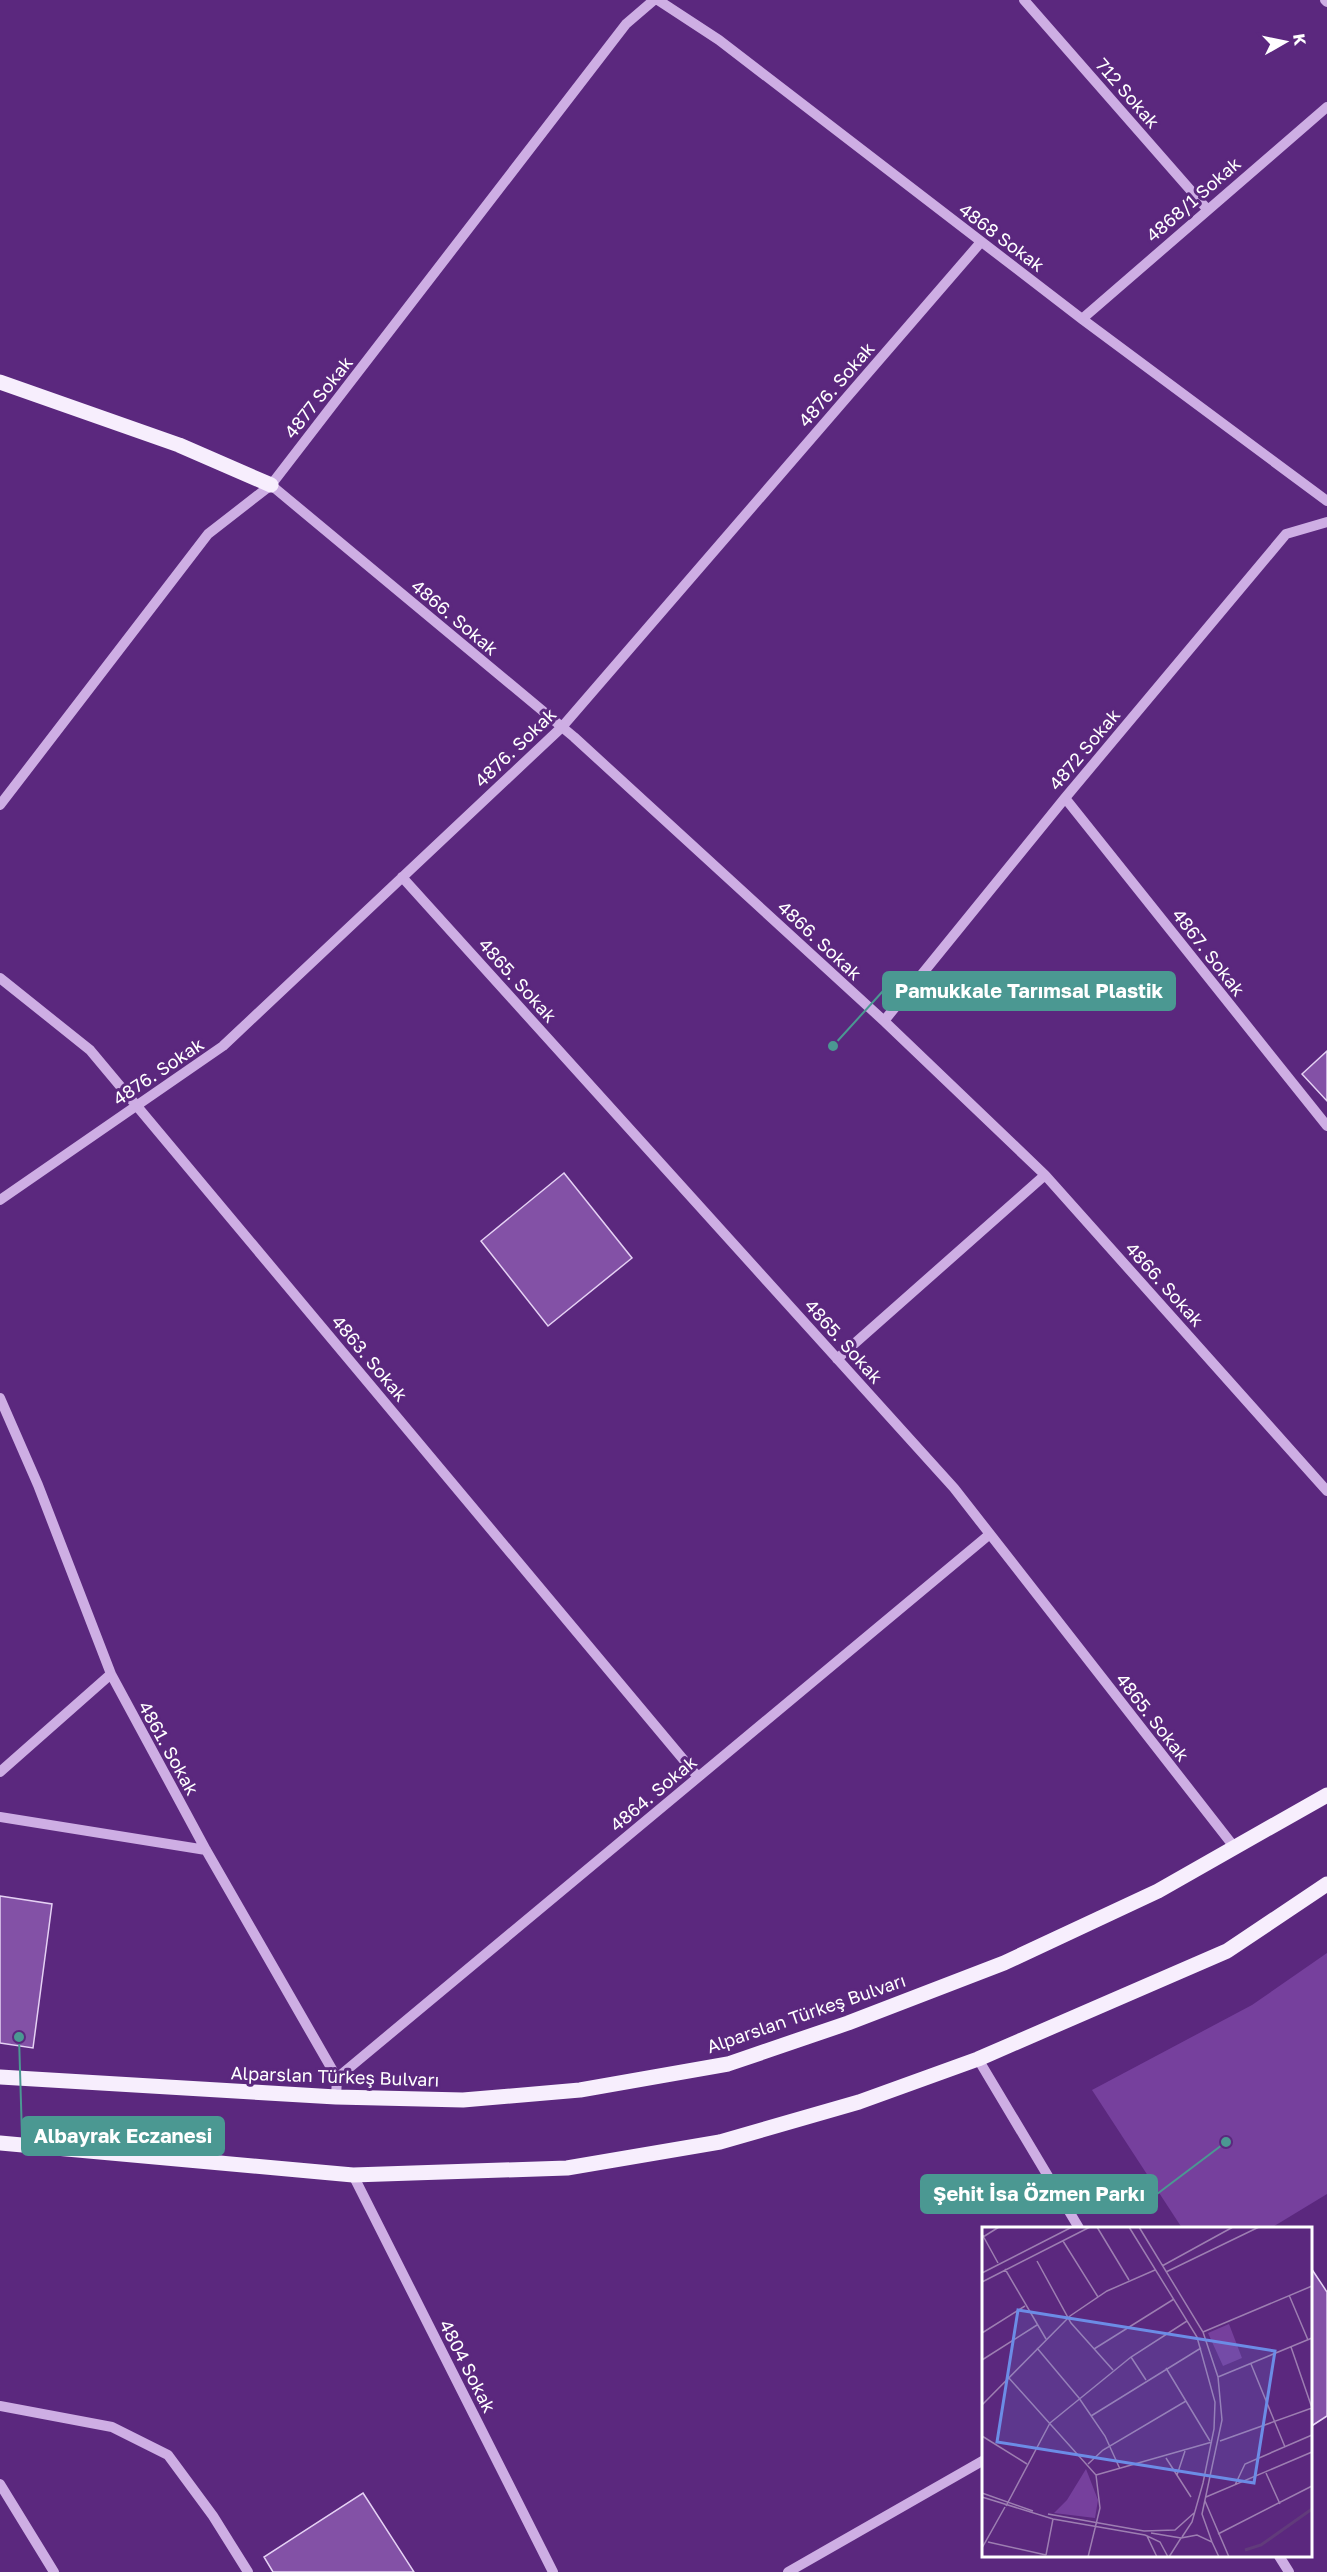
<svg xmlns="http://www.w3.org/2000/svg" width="1327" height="2572" font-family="'Golos Text',sans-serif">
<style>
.green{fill:#76409d}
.building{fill:#8351a6;stroke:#e5d1f4;stroke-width:1.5}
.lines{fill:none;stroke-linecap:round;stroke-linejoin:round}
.minor{stroke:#ceaee4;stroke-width:10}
.major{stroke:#f7eefd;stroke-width:15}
.labels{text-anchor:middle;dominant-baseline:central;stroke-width:6;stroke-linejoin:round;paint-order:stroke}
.street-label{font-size:18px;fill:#fff;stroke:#5b287e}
.inset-river{fill:none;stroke:#613b7b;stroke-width:3}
.inset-road{fill:none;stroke:#9d7eb2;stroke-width:1.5}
.view{fill:#6c8ce6;fill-opacity:0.15;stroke:#6c8ce6;stroke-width:3}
.inset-edge{fill:none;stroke:#fff;stroke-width:3}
.leader{fill:none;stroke:#4b9892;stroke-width:2}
.callout-dot{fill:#4b9892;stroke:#5b287e;stroke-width:2}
.callout{fill:#4b9892;stroke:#4b9892;stroke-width:2}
.callout-label{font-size:20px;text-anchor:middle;font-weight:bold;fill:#fff}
</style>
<rect width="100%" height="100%" fill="#5b287e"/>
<path class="green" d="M1327,1953v241l-56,34h-89l-90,-138 160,-85z"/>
<path class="building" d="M1327,1051v50l-25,-27z
M564,1173l68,85 -84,68 -67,-85z
M0,1896l52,8 -19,144 -33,-5z
M1311,2268l16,24v124l-17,11z
M363,2493l51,79h-141l-9,-15z"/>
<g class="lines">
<path class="minor" d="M658,0l61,40 363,279 245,182
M1024,0l183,209
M1325,0l2,2
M1082,319l245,-212
M271,485l303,252 310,284 161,154 282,316
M1065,798l262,328
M0,805l208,-271 63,-49 355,-461 28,-24
M402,877l552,611 281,360
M0,978l90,72 608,727
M884,1021l181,-223 221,-264 41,-12
M0,1200l223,-154 339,-319 419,-485
M837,1359l208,-184
M0,1398l38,87 73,189 95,176 131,228 -1,19
M0,1772l111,-98
M0,1817l206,33
M978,2059l101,169
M337,2078l653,-544
M353,2175l200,397
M0,2406l112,21 56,28 45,61 35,56
M0,2484l54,88
M1279,2556l10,16
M788,2572l196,-112"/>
<path class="major" d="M0,382l179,63 92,40
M0,2077l336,20 127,3 117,-10 148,-26 120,-41 156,-60 154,-72 169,-96
M0,2143l353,32 214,-7 153,-26 139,-40 119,-43 249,-108 100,-67"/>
</g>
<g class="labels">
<g class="street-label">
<text transform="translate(1128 93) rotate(49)">712 Sokak</text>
<text transform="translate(1193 199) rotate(-41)">4868/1 Sokak</text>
<text transform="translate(1002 237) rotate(37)">4868 Sokak</text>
<text transform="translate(836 384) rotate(-49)">4876. Sokak</text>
<text transform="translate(318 397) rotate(-52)">4877 Sokak</text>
<text transform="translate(455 617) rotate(40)">4866. Sokak</text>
<text transform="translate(515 747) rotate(-44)">4876. Sokak</text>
<text transform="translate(1084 749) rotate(-50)">4872 Sokak</text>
<text transform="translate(820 940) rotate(43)">4866. Sokak</text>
<text transform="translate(1209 952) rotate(52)">4867. Sokak</text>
<text transform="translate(518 980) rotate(48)">4865. Sokak</text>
<text transform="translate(158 1071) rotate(-34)">4876. Sokak</text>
<text transform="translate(1165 1284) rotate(48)">4866. Sokak</text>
<text transform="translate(844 1341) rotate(48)">4865. Sokak</text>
<text transform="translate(370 1358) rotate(50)">4863. Sokak</text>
<text transform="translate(1153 1717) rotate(52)">4865. Sokak</text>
<text transform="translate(169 1748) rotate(61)">4861. Sokak</text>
<text transform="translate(653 1793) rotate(-40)">4864. Sokak</text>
<text transform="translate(806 2013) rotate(-19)">Alparslan Türkeş Bulvarı</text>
<text transform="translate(335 2076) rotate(2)">Alparslan Türkeş Bulvarı</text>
<text transform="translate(468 2366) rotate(63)">4804 Sokak</text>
</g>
</g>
<g transform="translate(982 2227)">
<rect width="330" height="330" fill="#5b287e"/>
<path d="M247,97l13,34 -19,8 -15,-33zM104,242l12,31 -3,18 -41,-5 13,-13z" fill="#76409d"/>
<path class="inset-river" d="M263,323l16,-5 51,-36"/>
<path class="inset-road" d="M115,0l32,53M147,0l68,110 18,65 -1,27 -11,54 -11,39 -10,15M157,0l64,105 15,45 4,43 -20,94 10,28M0,7l16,29M1,10l16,-10M81,14l35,56M55,34l34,62 42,47M180,39l71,-39M23,42l41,70M184,45l93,-45M0,46l90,-46M0,55l108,-55M307,68l19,45M221,105l109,-46M0,106l43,-27M309,120l21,61M55,121l42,50 26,38 15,33M112,122l80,-50M149,130l15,23M0,133l55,-35M269,137l34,83M184,141l44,73M26,150l88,98 4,33 -12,49M236,150l94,-39M0,178l88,-89 37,-25 48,-21M109,189l110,-68M68,196l81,-66 56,-36M0,209l45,28M238,214l92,-33M184,231l25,39M106,237l15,-14 83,-49M284,246l14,31M114,248l116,-33M195,248l8,-24M253,258l10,-21 67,-29M0,266l51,18M0,270l71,22 92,16M224,270l106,-45M223,274l24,56M24,279l44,-83M66,287l96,17M162,304l31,-1 19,-17M169,306l30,5M236,307l94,-48M163,308l15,7 8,15M165,309l10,21M6,315l58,13M0,321l23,-41M64,328l7,-36M187,330l12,-19 16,-3 15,7 7,15"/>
<path class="view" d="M36,83l257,41 -21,132 -257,-41z"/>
<rect width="330" height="330" class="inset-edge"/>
</g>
<path class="leader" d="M833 1046L883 991M19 2037L22 2136M1226 2142L1157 2194"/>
<g class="callout-dot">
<circle cx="833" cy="1046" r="6"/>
<circle cx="19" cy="2037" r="6"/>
<circle cx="1226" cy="2142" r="6"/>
</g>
<g class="callout">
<rect x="883" y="972" width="292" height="38" rx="6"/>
<rect x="22" y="2117" width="202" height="38" rx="6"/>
<rect x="921" y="2175" width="236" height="38" rx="6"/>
</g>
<g class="callout-label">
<text x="1029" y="998">Pamukkale Tarımsal Plastik</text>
<text x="123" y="2143">Albayrak Eczanesi</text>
<text x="1039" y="2201">Şehit İsa Özmen Parkı</text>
</g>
<g transform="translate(1285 42) rotate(81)" stroke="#5b287e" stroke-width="4.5" paint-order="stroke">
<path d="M0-4.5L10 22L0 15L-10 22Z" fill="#ffffff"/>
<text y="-9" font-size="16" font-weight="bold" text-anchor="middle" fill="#ffffff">K</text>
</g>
</svg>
